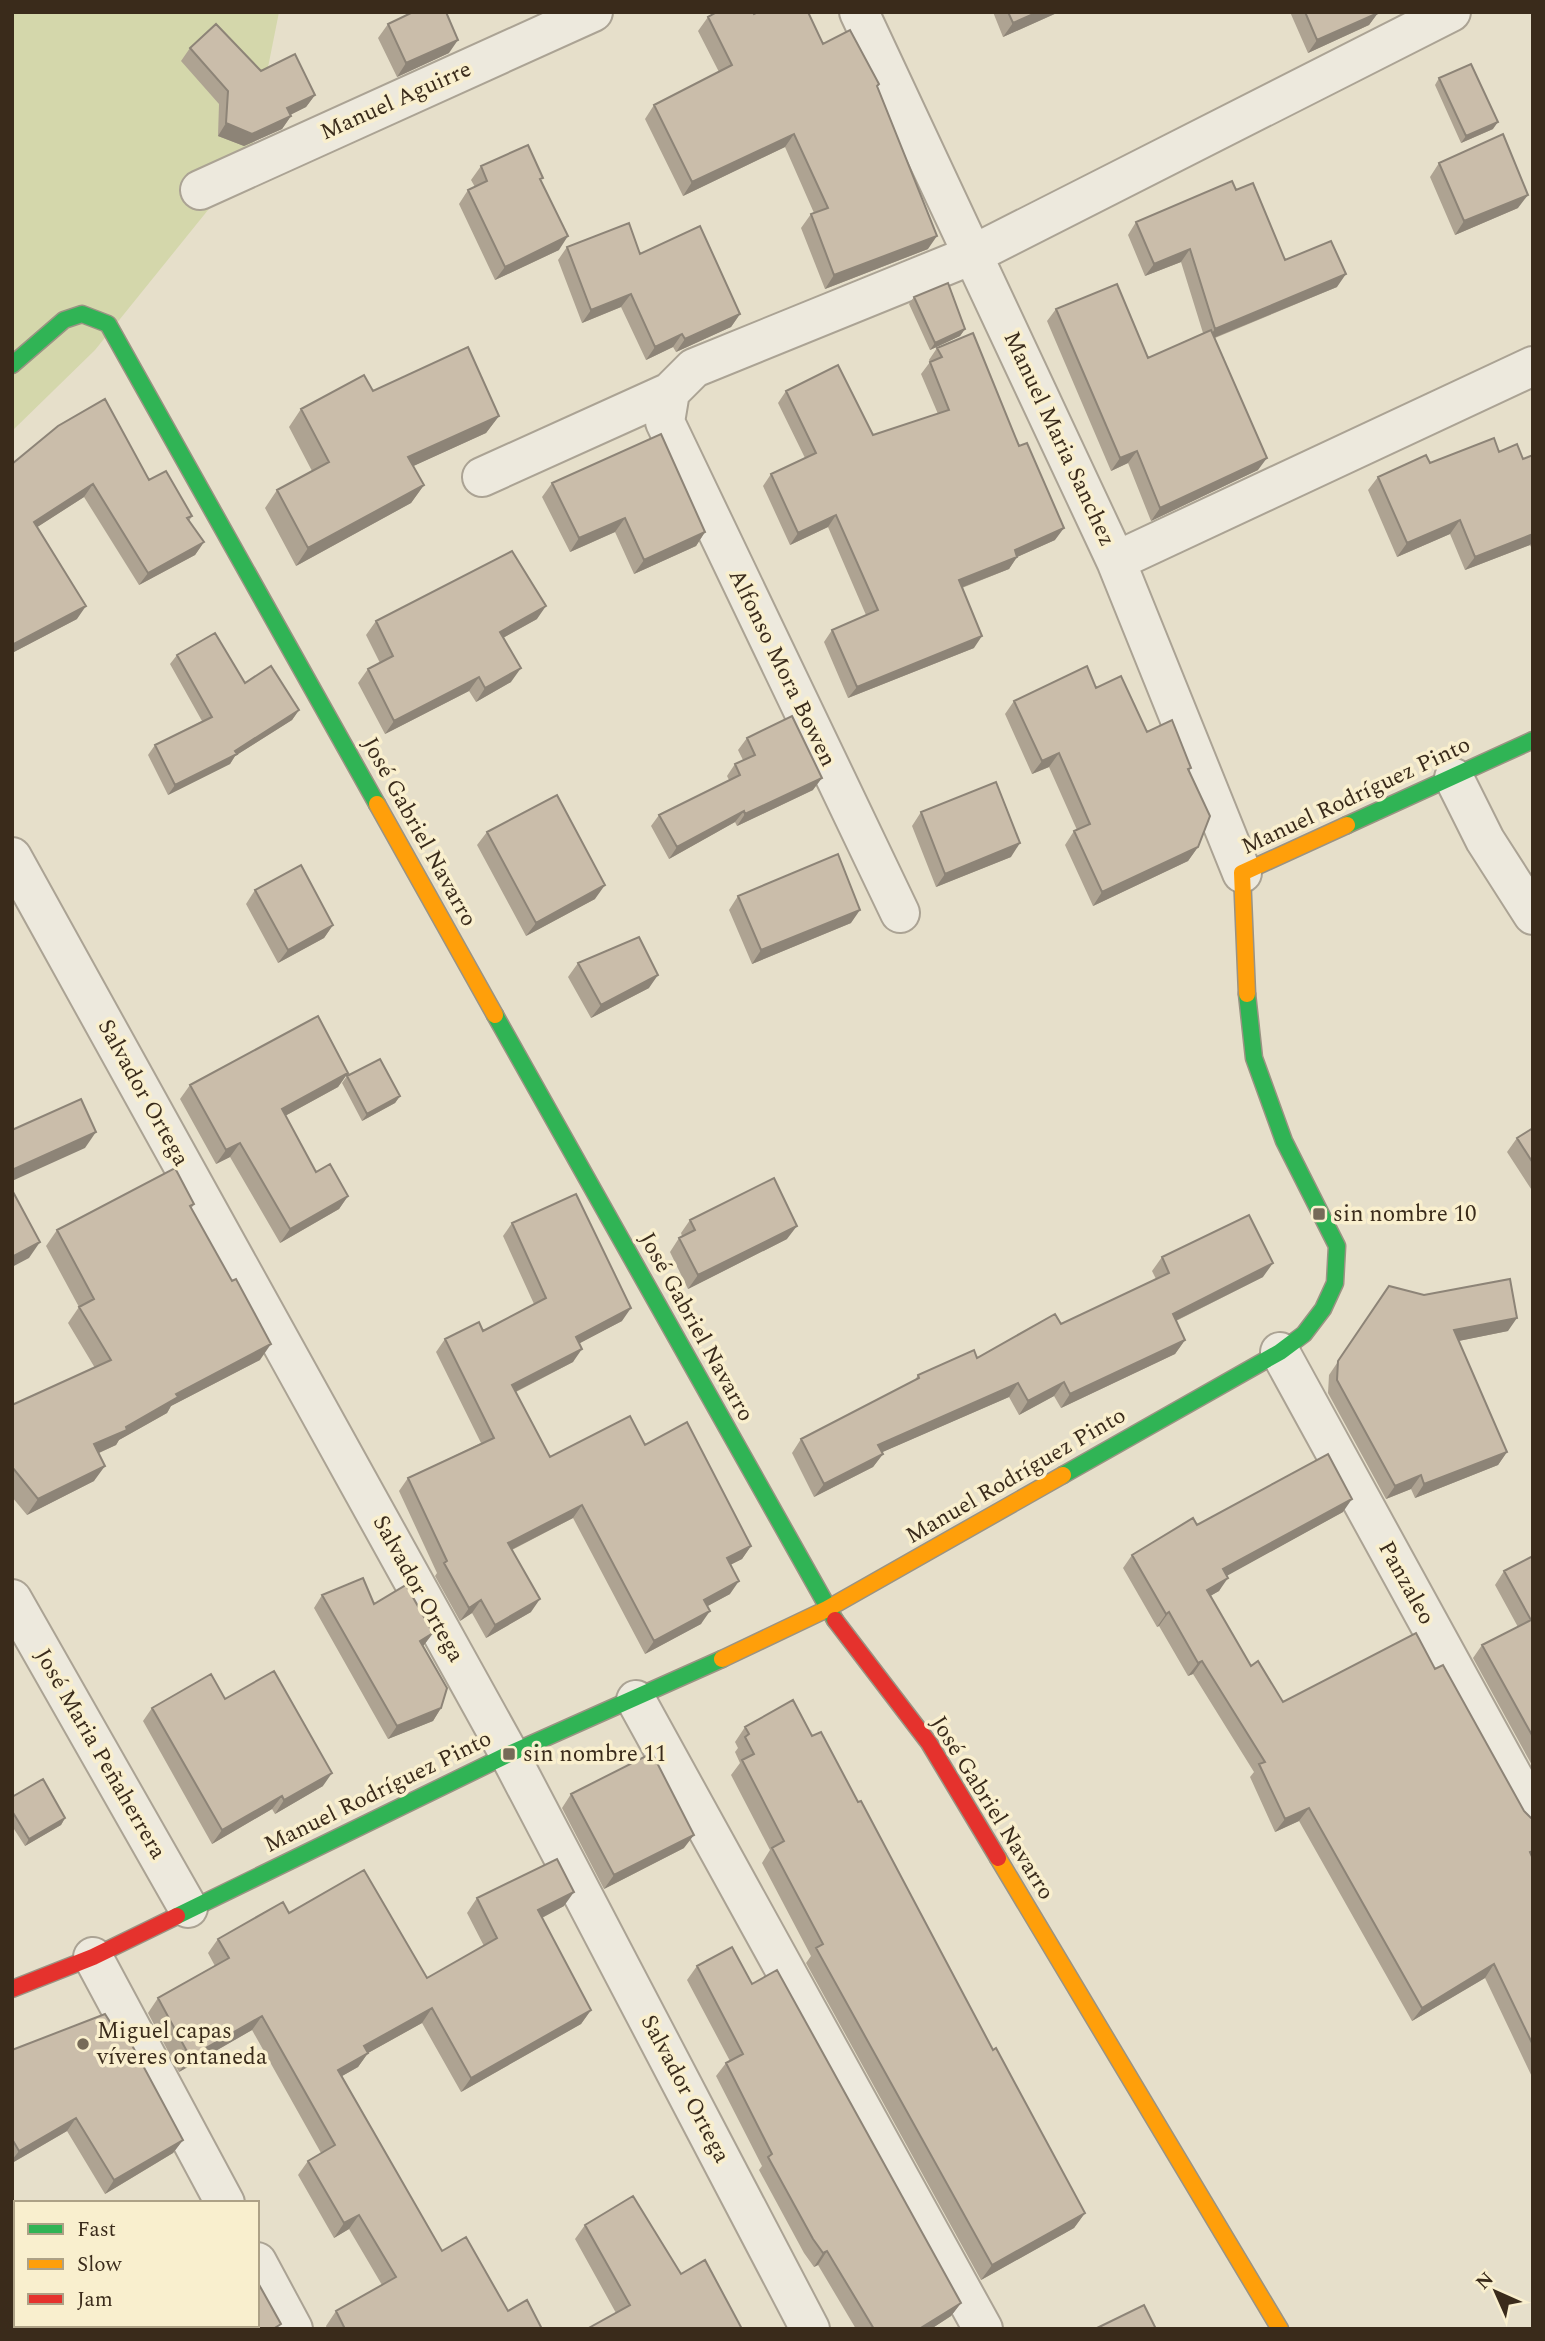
<svg xmlns="http://www.w3.org/2000/svg" width="1545" height="2341" font-family="Spectral,serif">
<style>
.green{fill:#d4d7ab}
.lines{fill:none;stroke-linecap:round;stroke-linejoin:round}
.street-casing{stroke:#aba394;stroke-width:42}
.fast-casing{stroke:#9a9383;stroke-width:19}
.slow-casing{stroke:#9a9383;stroke-width:19}
.jam-casing{stroke:#9a9383;stroke-width:19}
.street{stroke:#ede9dd;stroke-width:38}
.fast{stroke:#30b455;stroke-width:16}
.slow{stroke:#ff9f0a;stroke-width:16}
.jam{stroke:#e5322d;stroke-width:16}
.wall{fill:#aea392}
.shaded-wall{fill:#8d8477}
.building{fill:#cabdaa;stroke:#8d8477;stroke-width:2}
.poi-dot{fill:#766a58;stroke:#f9efce;stroke-width:2.5}
.labels{text-anchor:middle;dominant-baseline:central;stroke-width:7;stroke-linejoin:round;paint-order:stroke}
.street-label{font-size:23px;fill:#3a2b1b;stroke:#f9efce}
.poi-label{font-size:23px;fill:#3a2b1b;stroke:#f9efce;text-anchor:start}
</style>
<rect width="100%" height="100%" fill="#e6dfca"/>
<path class="green" d="M12,12h267l-29,146 -155,192 -83,81z"/>
<g class="lines">
<g class="street-casing">
<path id="street" d="M859,12l257,549 126,312
M200,190l393,-178
M482,477l188,-85
M1116,561l417,-195
M1454,778l31,62 48,75
M12,857l497,897 301,575
M900,913l-235,-491 5,-30 24,-24 278,-113 479,-243
M1280,1352l253,461
M12,1599l176,309
M636,1700l347,629
M93,1957l132,246
M257,2262l36,67"/>
</g>
<g class="fast-casing">
<path id="fast" d="M12,365l52,-45 18,-6 26,10 269,480
M1347,825l186,-85
M495,1015l340,605
M1063,1475l217,-123 24,-18 19,-25 12,-26 2,-37 -53,-105 -30,-83 -7,-64
M177,1916l332,-162 213,-95"/>
</g>
<g class="slow-casing">
<path id="slow" d="M377,804l118,211
M1247,994l-5,-121 105,-48
M722,1659l105,-50 236,-134
M998,1858l282,471"/>
</g>
<g class="jam-casing">
<path id="jam" d="M835,1620l94,123 69,115
M12,1989l81,-32 84,-41"/>
</g>
<use href="#street" class="street"/>
<use href="#fast" class="fast"/>
<use href="#slow" class="slow"/>
<use href="#jam" class="jam"/>
</g>
<path class="wall" d="M993,12h66l-56,25z
M1290,12h88l-9,13 -61,28z
M754,14l69,30 56,40 -2,3 51,162 -103,40 -24,-61 10,-14 3,-1 -29,-66 -102,49 -38,-77 9,-14 65,-33 -21,-41 10,-14z
M388,24l61,29 -52,24 -19,-39z
M190,48l71,23 54,24 -9,12 -16,8 1,1 -9,13 -38,17 -26,-10 1,-32 -38,-43z
M1439,78l54,51 -32,14 -26,-58z
M1439,163l79,45 -63,27 -25,-58z
M481,166l60,15 18,69 -64,30 -36,-76 9,-14 7,-3 -4,-7z
M1236,190l49,70 52,27 -122,51 43,132 -107,51 -23,-58 -17,8 -64,-150 9,-12 92,49 55,-25 -22,-71 -36,14 -17,-41 8,-13z
M567,247l73,7 100,60 -9,13 -55,25 -3,-5 -27,13 -25,-53 -39,16 -24,-63z
M914,297l51,32 -5,7 -30,14 -21,-46z
M937,348l118,192 -38,17 -8,12 -47,19 12,60 -126,50 -24,-56 8,-12 34,-15 -38,-88 -38,18 -27,-59 8,-12 34,-16 -27,-55 8,-12 87,44 65,-21 -17,-40 9,-12 -1,-2z
M373,391l126,25 -13,17 -73,33 11,19 -13,18 -115,63 -31,-58 12,-18 35,-19 -23,-44 12,-18z
M1499,452l24,7 10,-4v96l-3,-6 -65,25 -15,-36 -53,23 -29,-67 10,-13 52,-14z
M12,464l137,16 43,36 -3,5 15,21 -9,13 -56,30 -55,-88 -47,30 40,92 -65,34z
M552,483l153,49 -9,14 -62,28 -19,-42 -45,20 -28,-55z
M537,619l-34,19 8,44 -35,20 -7,-11 -84,43 -27,-51 10,-14 12,-6 -14,-28 10,-14z
M177,655l68,28 54,27 -7,10 -57,36 -5,8 -62,31 -20,-40 7,-10 47,-24 -32,-57z
M1096,688l51,44 44,36 -2,3 9,76 -10,14 -95,45 -28,-61 9,-14 3,-1 -28,-63 -17,7 -27,-60 9,-13z
M747,738l66,52 -76,36 -2,-4 -66,37 -18,-33 8,-11 70,-35 -2,-4 8,-12 8,-4 -5,-10z
M921,812l90,45 -75,30 -24,-61z
M487,832l108,67 -69,37 -49,-91z
M255,890l78,35 -9,13 -46,25 -32,-59z
M738,896l113,27 -99,41 -23,-54z
M578,963l71,25 -58,30 -23,-41z
M348,1073l-10,14 -53,29 31,56 32,24 -9,13 -59,34 -50,-86 -14,7 -36,-65 10,-14z
M347,1076l53,20 -5,7 -33,18 -20,-38z
M1533,1128v64l-26,-40 10,-14z
M194,1204l-3,5 69,151 -89,46 -4,7 -48,27 -3,5 -17,8 -5,28 -67,34 -15,-18v-92l83,-37 -27,-45 11,-16 -33,-61 11,-16z
M690,1220l97,19 -99,50 -18,-37 9,-14 3,-2 -1,-3z
M512,1223l110,98 -43,22 -6,19 -57,30 34,65 95,-12 106,101 -9,13 -12,6v29l-23,12 -6,18 -56,30 -72,-136 -61,32 19,62 -45,26 -14,-25 -12,8 -25,-45 2,-3 -38,-82 9,-13 73,-35 -45,-91 9,-13 38,-8 51,-27 -31,-68z
M1162,1257l101,20 -87,44 9,19 -10,14 -114,54 -7,-12 -35,19 -10,-18 -127,55 1,2 -10,13 -59,30 -22,-44 9,-14 114,-59 3,-5 59,-17 84,-34 95,-45 -4,-8z
M1389,1286l119,45 -50,10 49,111 -9,13 -83,33 -4,-9 -25,10 -58,-106 1,-18z
M1343,1512l-116,63 -8,16 -9,5 41,70 32,36 152,-33 89,142 7,7 2,1v260l-48,-101 -73,43 -113,-200 -24,11 -25,-55 4,-5 -61,-98 -5,2 -29,-50 -2,1 -34,-59 9,-13 65,-30z
M1533,1556v211l-60,-109 9,-13 36,-18 -23,-42 9,-14z
M322,1595l52,9 59,29 -10,13 18,62 -8,13 -45,18 -74,-131z
M152,1708l171,78 -48,28 -3,-5 -60,35 -69,-123z
M745,1727l67,9 46,66 135,248 92,163 -11,15 -93,52 -175,-317 5,-7 -49,-93 8,-13 -39,-75 9,-12 -5,-11 3,-4 -3,-6z
M571,1794l113,54 -80,41 -42,-81z
M12,1797l53,21 -4,7 -36,21 -13,-20z
M477,1898l87,8 -22,12 49,92 -10,14 -120,68 -39,-69 -54,30 -10,14 -16,9 100,175 66,60 34,18h-215l-1,-3 10,-15 46,-26 -33,-56 -15,9 -36,-63 10,-14 13,-8 -69,-123 -73,42 -31,-59 10,-15 57,-32 -7,-13 10,-14 71,-26 138,65 57,-32 -17,-33z
M697,1966l55,18 209,319 -10,13 -20,13h-75l-38,-64 -4,2 -10,-14 -45,-83 3,-4 -46,-90 10,-13 4,-2 -43,-81z
M12,2050l171,90 -10,13 -68,41 -38,-63 -55,32z
M585,2225l96,49 61,55 -126,-16 -41,-74z
M16,2239v86l2,4h-6v-88z"/>
<path class="shaded-wall" d="M1038,12h21l-56,25 10,-14z
M1378,13l-9,12 -61,28 9,-13z
M458,40l-9,13 -52,24 9,-14z
M315,95l-9,12 -28,14 9,-13z
M291,116l-9,13 -38,17 -26,-10 8,-13z
M1498,122l-5,7 -32,14 5,-7z
M794,134l-9,13 -102,49 9,-14z
M1528,195l-10,13 -63,27 9,-14z
M568,236l-9,14 -64,30 10,-13z
M937,236l-9,13 -103,40 9,-14z
M1190,249l-9,13 -36,14 9,-12z
M1346,274l-9,13 -131,54 9,-12z
M631,294l-10,13 -39,16 9,-13z
M740,314l-9,13 -55,25 9,-13z
M965,329l-5,7 -30,14 5,-7z
M682,334l-9,13 -27,13 9,-13z
M499,416l-13,17 -90,41 12,-17z
M1137,451l-9,12 -17,8 9,-13z
M1267,458l-9,12 -107,51 9,-13z
M93,484l-9,13 -59,38 9,-13z
M424,485l-13,18 -115,63 12,-18z
M836,515l-8,12 -38,18 8,-12z
M625,518l-10,14 -45,20 9,-14z
M1460,520l-10,14 -53,23 10,-14z
M1064,528l-9,12 -49,22 9,-12z
M705,532l-9,14 -62,28 10,-14z
M1533,534v7l-3,4 -65,25 10,-13z
M204,542l-9,13 -56,30 9,-12z
M1017,557l-8,12 -59,23 9,-12z
M86,606l-9,13 -65,34v-8z
M546,606l-9,13 -47,26 10,-13z
M982,636l-8,12 -126,50 9,-11z
M521,668l-10,14 -35,20 9,-14z
M479,677l-10,14 -84,43 9,-13z
M299,710l-7,10 -57,36 -5,8 -62,31 7,-10 60,-34z
M1059,753l-10,14 -17,7 10,-13z
M822,778l-9,12 -76,36 8,-12z
M744,811l-9,11 -66,37 8,-12z
M1020,843l-9,14 -75,30 9,-13z
M1198,847l-10,14 -95,45 9,-14z
M605,885l-10,14 -69,37 10,-13z
M860,910l-9,13 -99,41 9,-14z
M333,925l-9,13 -46,25 10,-13z
M658,975l-9,13 -58,30 10,-13z
M348,1073l-10,14 -66,36 10,-14z
M400,1096l-5,7 -33,18 5,-7z
M96,1132l-11,16 -73,33v-11z
M240,1143l-10,14 -14,7 10,-14z
M348,1196l-9,13 -59,34 10,-14z
M797,1226l-10,13 -99,50 10,-14z
M40,1242l-11,16 -17,9v-10z
M1273,1263l-10,14 -100,50 10,-13z
M631,1308l-9,13 -55,29 9,-13z
M1517,1318l-9,13 -64,13 10,-14z
M1185,1340l-10,14 -114,54 9,-14z
M271,1344l-11,16 -89,46 -4,7 -48,27 -3,5 -33,15 11,-16 32,-17 50,-33z
M582,1349l-9,13 -70,36 9,-13z
M1064,1382l-10,14 -35,19 9,-14z
M1018,1383l-9,14 -140,61 9,-13z
M1507,1452l-9,13 -83,33 9,-14z
M883,1454l-10,13 -59,30 10,-13z
M105,1466l-11,15 -67,34 11,-16z
M1421,1475l-10,14 -25,10 9,-13z
M1352,1499l-9,13 -129,71 9,-14z
M582,1505l-9,13 -74,38 9,-13z
M751,1546l-9,13 -24,12 9,-13z
M1228,1578l-9,13 -21,12 9,-13z
M739,1581l-9,13 -35,19 9,-13z
M540,1599l-9,13 -45,26 9,-13z
M481,1600l-9,13 -12,8 9,-13z
M710,1611l-9,13 -56,30 9,-13z
M1169,1612l-10,14 -2,1 9,-13z
M433,1633l-9,12 -13,9 9,-13z
M1202,1661l-9,13 -5,2 10,-13z
M441,1708l-8,13 -45,18 9,-13z
M332,1773l-9,13 -48,28 9,-14z
M282,1796l-10,13 -60,35 10,-14z
M1309,1808l-10,13 -24,11 10,-13z
M65,1818l-4,7 -36,21 4,-7z
M694,1835l-10,13 -80,41 10,-14z
M574,1892l-10,14 -36,19 10,-15z
M1494,1964l-9,14 -73,43 10,-13z
M432,2008l-10,15 -54,30 -10,14 -30,17 10,-14 26,-24z
M591,2010l-10,14 -120,68 10,-14z
M262,2016l-10,14 -73,42 11,-15z
M76,2118l-9,13 -55,32v-3l7,-9z
M183,2140l-10,13 -68,41 9,-14z
M1085,2213l-11,15 -93,52 11,-15z
M359,2215l-10,14 -15,9 10,-15z
M827,2251l-9,14 -4,2 9,-14z
M961,2303l-10,13 -20,13h-12z
M16,2324v1h8l-6,4h-5z"/>
<path class="building" d="M413,12h33l12,28 -52,23 -18,-39z
M717,12h36l1,2 4,-2h50l15,32 27,-14 29,54 -2,2 60,150 -103,39 -23,-61 17,-6 -34,-74 -102,48 -38,-77 78,-40 -24,-48z
M1008,12h30l-25,11z
M1305,12h73v1l-61,27z
M216,24l45,47 34,-17 20,41 -28,13 4,8 -39,18 -26,-11 2,-32 -38,-43z
M1471,64l27,58 -32,14 -27,-58z
M1503,134l25,61 -64,26 -25,-58z
M528,145l15,33 -3,1 28,57 -63,31 -37,-77 19,-9 -6,-15z
M1232,181l4,9 17,-7 32,77 46,-19 15,33 -131,55 -25,-80 -36,15 -18,-42z
M629,223l11,31 60,-28 40,88 -55,25 -3,-5 -27,13 -24,-53 -40,16 -24,-63z
M948,283l17,46 -30,14 -21,-46z
M1117,284l31,74 63,-28 56,128 -107,50 -23,-57 -17,7 -64,-149z
M973,333l46,113 8,-3 37,85 -49,22 2,7 -58,23 23,56 -125,51 -25,-57 46,-20 -42,-95 -38,18 -27,-59 45,-21 -30,-62 52,-26 35,70 76,-25 -19,-48 12,-5 -5,-9z
M468,347l31,69 -91,41 16,28 -116,63 -31,-58 52,-28 -28,-53 63,-34 9,16z
M105,399l44,81 17,-9 26,45 -5,2 17,24 -56,31 -55,-89 -59,38 52,84 -74,39v-181l46,-38z
M661,434l44,98 -61,28 -19,-42 -46,20 -27,-55z
M1494,438l5,14 18,-8 6,15 10,-4v79l-58,23 -15,-37 -53,23 -29,-66 48,-22 4,8z
M512,551l34,55 -46,26 21,36 -36,20 -6,-11 -85,44 -26,-52 25,-13 -17,-35z
M215,633l30,50 26,-17 28,44 -64,41 2,3 -62,31 -20,-40 57,-28 -35,-62z
M1087,666l9,22 25,-12 26,56 25,-12 19,48 -3,1 22,47 -12,31 -96,45 -28,-61 16,-7 -31,-71 -17,8 -28,-60z
M792,716l30,62 -77,36 -1,-3 -67,36 -18,-32 81,-40 -5,-11 20,-9 -8,-17z
M996,782l24,61 -75,31 -24,-62z
M557,795l48,90 -69,38 -49,-91z
M838,854l22,56 -99,40 -23,-54z
M301,865l32,60 -45,25 -33,-60z
M639,937l19,38 -57,30 -23,-42z
M318,1016l30,57 -66,36 34,63 14,-8 18,32 -58,33 -50,-86 -14,7 -36,-65z
M380,1059l20,37 -33,18 -20,-38z
M81,1099l15,33 -84,38v-40z
M1533,1128v35l-16,-25z
M175,1168l19,36 -4,2 42,75 4,-2 35,65 -95,50 2,3 -52,30 1,3 -33,14 11,22 -67,33 -26,-32v-62l99,-45 -32,-53 15,-8 -37,-69z
M774,1178l23,48 -99,49 -19,-37 16,-8 -5,-10z
M12,1190l28,52 -28,15z
M576,1194l55,114 -55,29 6,12 -70,36 38,72 80,-41 15,29 42,-23 64,124 -24,12 12,23 -35,19 6,11 -56,30 -72,-136 -74,38 32,56 -45,26 -14,-25 -12,8 -25,-45 3,-2 -39,-83 86,-40 -49,-99 34,-17 4,9 63,-33 -34,-75z
M1249,1215l24,48 -100,51 12,26 -115,54 -6,-12 -36,19 -10,-18 -140,62 5,9 -59,30 -23,-45 118,-61 -1,-3 56,-25 3,8 78,-44 6,10 108,-51 -7,-16z
M1510,1279l7,39 -63,12 53,122 -83,32 -3,-9 -26,11 -58,-106 1,-19 51,-75 35,9z
M1328,1454l24,45 -129,70 5,9 -21,12 44,76 7,-5 25,41 133,-69 19,36 8,-4 81,146 7,7 2,1v32l-3,1 3,7v186l-39,-81 -72,44 -113,-200 -24,11 -26,-55 6,-2 -63,-101 -4,2 -29,-51 -3,2 -34,-59 61,-37 4,7z
M1533,1556v181l-51,-92 49,-25 -27,-49z
M363,1578l11,26 32,-19 27,48 -13,8 27,47 -6,20 -44,18 -75,-131z
M274,1671l58,102 -48,27 -2,-4 -60,34 -70,-122 59,-34 14,25z
M793,1700l19,36 9,-4 37,70 3,-1 132,249 3,-2 89,165 -93,52 -176,-317 7,-4 -51,-96 12,-7 -42,-81 12,-6 -9,-17 4,-3 -4,-7z
M652,1753l42,82 -80,40 -43,-81z
M43,1779l22,39 -36,21 -17,-28v-14z
M557,1859l17,33 -36,18 53,100 -120,68 -39,-70 -68,38 4,7 -30,17 104,181 24,-14 42,74 19,-11 15,29h-197l-9,-18 60,-34 -37,-62 -15,8 -36,-62 27,-16 -73,-129 -72,41 -32,-59 71,-40 -11,-19 65,-37 6,11 75,-43 63,108 70,-40 -20,-40z
M732,1947l20,37 25,-14 184,333 -42,26h-45l-47,-78 -4,2 -10,-14 -45,-82 4,-3 -46,-91 17,-9 -46,-88z
M105,2014l7,11 7,-4 64,119 -69,40 -38,-62 -57,33 -7,-12v-89z
M633,2196l48,78 24,-14 37,69h-155l43,-24 -45,-80z
M16,2239v75l-4,-7v-66z
M257,2281l24,43 -8,5h-127l5,-4h106z
M1144,2305l12,24h-61z"/>
<g class="poi-dot">
<rect x="1312" y="1207" width="14" height="14" rx="3.5"/>
<rect x="502" y="1747" width="14" height="14" rx="3.5"/>
<circle cx="83" cy="2044" r="7"/>
</g>
<g class="labels">
<g class="street-label">
<text transform="translate(396 101) rotate(-24)">Manuel Aguirre</text>
<text transform="translate(1059 439) rotate(65)">Manuel Maria Sanchez</text>
<text transform="translate(782 668) rotate(64)">Alfonso Mora Bowen</text>
<text transform="translate(1356 796) rotate(-25)">Manuel Rodríguez Pinto</text>
<text transform="translate(419 832) rotate(61)">José Gabriel Navarro</text>
<text transform="translate(143 1093) rotate(61)">Salvador Ortega</text>
<text transform="translate(696 1327) rotate(61)">José Gabriel Navarro</text>
<text transform="translate(1016 1476) rotate(-30)">Manuel Rodríguez Pinto</text>
<text transform="translate(1406 1583) rotate(61)">Panzaleo</text>
<text transform="translate(418 1589) rotate(61)">Salvador Ortega</text>
<text transform="translate(100 1754) rotate(60)">José Maria Peñaherrera</text>
<text transform="translate(378 1792) rotate(-26)">Manuel Rodríguez Pinto</text>
<text transform="translate(992 1808) rotate(58)">José Gabriel Navarro</text>
<text transform="translate(685 2089) rotate(62)">Salvador Ortega</text>
</g>
<g class="poi-label">
<text x="1333" y="1214">sin nombre 10</text>
<text x="523" y="1754">sin nombre 11</text>
<text x="97" y="2031">Miguel capas<tspan x="97" dy="26">víveres ontaneda</tspan></text>
</g>
</g>
<rect width="1545" height="2341" fill="none" stroke="#3a2b1b" stroke-width="28"/>
<rect x="14" y="2201" width="245" height="126" fill="#f9efce" stroke="#ada186" stroke-width="2"/>
<rect x="28" y="2224" width="35" height="10" fill="#30b455" stroke="#ada186" stroke-width="2"/>
<text x="77" y="2236" font-size="21" fill="#3a2b1b">Fast</text>
<rect x="28" y="2259" width="35" height="10" fill="#ff9f0a" stroke="#ada186" stroke-width="2"/>
<text x="77" y="2271" font-size="21" fill="#3a2b1b">Slow</text>
<rect x="28" y="2294" width="35" height="10" fill="#e5322d" stroke="#ada186" stroke-width="2"/>
<text x="77" y="2306" font-size="21" fill="#3a2b1b">Jam</text>
<g transform="translate(1496 2292) rotate(315)" stroke="#f9efce" stroke-width="5" paint-order="stroke">
<path d="M0-5L12 26L0 18L-12 26Z" fill="#3a2b1b"/>
<text y="-10" font-size="19" font-weight="bold" text-anchor="middle" fill="#3a2b1b">N</text>
</g>
</svg>
